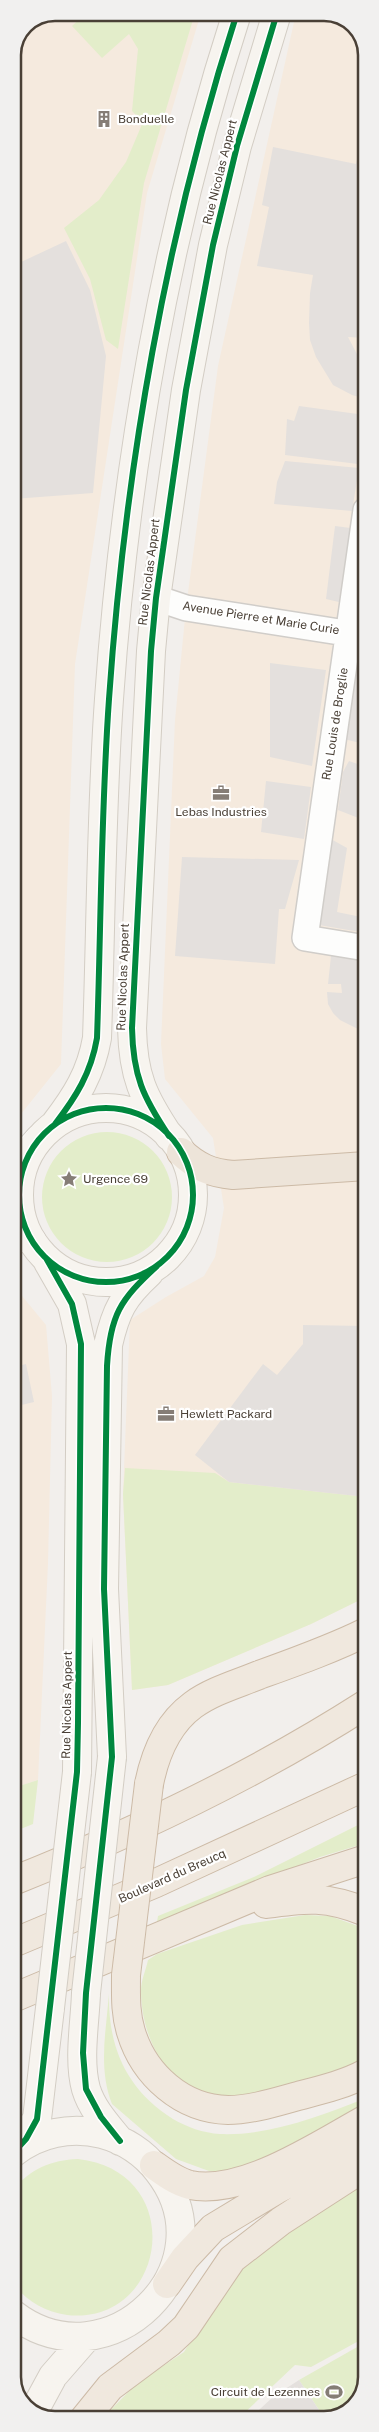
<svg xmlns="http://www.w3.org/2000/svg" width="379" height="2432" font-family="'Public Sans',sans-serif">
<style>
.commercial{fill:#f5eade}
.green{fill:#e3edca}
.parking{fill:#e4e0dd}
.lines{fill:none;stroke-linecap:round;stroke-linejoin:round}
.minor-casing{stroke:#d0cdc9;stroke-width:28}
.tertiary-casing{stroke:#d0cdc9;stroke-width:30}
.secondary-casing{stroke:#d3cdc4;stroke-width:30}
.trunk-casing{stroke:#ccbaa6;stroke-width:30}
.motorway-casing{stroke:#ccbaa6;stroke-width:30}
.minor{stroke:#fdfdfc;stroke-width:25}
.tertiary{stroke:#fdfdfc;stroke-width:28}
.secondary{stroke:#f7f4ef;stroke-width:28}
.trunk{stroke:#f0e8de;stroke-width:28}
.motorway{stroke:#ede4d9;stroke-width:28}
.secondary-bridge-casing{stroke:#d3cdc4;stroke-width:30;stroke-linecap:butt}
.trunk-bridge-casing{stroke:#ccbaa6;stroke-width:30;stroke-linecap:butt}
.secondary-bridge{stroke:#f7f4ef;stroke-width:28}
.trunk-bridge{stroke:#f0e8de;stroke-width:28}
.cycleway-casing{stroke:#fff;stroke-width:9}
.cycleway{stroke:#00873e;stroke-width:6}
.labels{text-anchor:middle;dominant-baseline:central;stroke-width:4.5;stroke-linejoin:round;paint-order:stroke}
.poi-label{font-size:12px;fill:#4a4036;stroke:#fff;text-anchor:start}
.street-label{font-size:12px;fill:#4a4036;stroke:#fff}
.rim{fill:none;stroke:#4a4036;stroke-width:2.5}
</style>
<rect width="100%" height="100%" fill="#f2efec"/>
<path class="commercial" d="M55,13h146l-54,180 -72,471 -14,400 -48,60v-1069l12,-30z
M296,13h33l25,12 12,25v1547l-55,27 -143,61 -36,5 -9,-196 7,-174 36,-23 38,-21 11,-19 9,-49 -11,-70 -48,-59 -4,-35 14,-324 11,-112 32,-242z
M13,1285l33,40 6,71 -4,167 -10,217 -25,8z"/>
<path class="green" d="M86,13h109l-51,170 -26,166 -12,-9 -16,-61 -26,-51 35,-28 27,-38 17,-40 -11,-11 6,-62 -9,-15 -27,24 -30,-32z
M42 1197a65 65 0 1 1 130 0a65 65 0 1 1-130 0Z
M125,1468l90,5 14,9 137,15v100l-55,27 -143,61 -36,5 -9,-196z
M38,1780l-5,44 -20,8v-44z
M366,1821v22l-46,14 -163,65 1,-6 96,-39z
M305,1915l25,1 36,13v128c-34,22 -106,42 -146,39 -53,-5 -79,-58 -79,-106 0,-10 5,-20 7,-30l9,-6 85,-29z
M109,1994c-1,54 18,96 64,125 14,8 30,14 47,15 49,2 101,-18 146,-36v10l-106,56 -27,8 -24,-1 -33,-12 -64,-55c-14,-35 -6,-73 -3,-110z
M78,2159c112,13 89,167 -11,156 -22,-3 -41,-14 -54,-32v-93c17,-21 38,-30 65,-31z
M366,2179v158l-55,30 -16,-2 -57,54h-136l34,-35 48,-32 39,-64 36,-39z
M366,2342v35l-10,28 -27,14h-4l-26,-39z"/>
<path class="parking" d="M366,118v229l-2,-1v-8l-16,-1 11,21 7,5v36l-14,-4 -19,-10 -17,-28 -6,-17 -1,-17 1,-30 3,-18 -56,-9 12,-59 -7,-2 11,-58 83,17z
M66,241l24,49 16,66 -13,137 -80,6v-235l6,-1z
M299,406l66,9 -7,49 -73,-9 2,-36 7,2z
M285,461l74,7 -7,43 -78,-7 3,-22z
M335,526l31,4 -23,73 -17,-4z
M357,648l9,1v41l-6,53 -16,-4z
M270,663l56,7 -14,96 -42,-9z
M349,761l17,6v54l-28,-11 5,-38z
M266,781l45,6 -7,52 -43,-7z
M331,839l16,9 -10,64 29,6v15l-47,-8z
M182,857l117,3 -14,49h-6l-4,55 -100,-8z
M366,955v62h-2l-4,13 -20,-10 -7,-7 -5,-9 -1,-12 15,1 -1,-9h-13l3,-28z
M303,1325l63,1v171l-137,-15 -34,-27 68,-91 14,11 26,-31z
M26,1364l8,38 -21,5v-40z
M299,2380l26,39h-76l24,-22z"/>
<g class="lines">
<g class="minor-casing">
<path id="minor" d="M366,510l-61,428 61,10
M156,598l30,10 179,28"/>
</g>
<g class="tertiary-casing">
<path id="tertiary" d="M13,1168l26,-29
M13,1231l19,10"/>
</g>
<g class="secondary-casing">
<path id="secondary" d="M19 1195a87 87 0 1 1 174 0a87 87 0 1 1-174 0Z
M55,1124c21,-27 36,-51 42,-86 4,-113 4,-227 12,-339 16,-230 57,-467 128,-686
M169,1136c-26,-39 -36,-60 -37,-108l19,-377 5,-53 30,-208 27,-145 24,-99 40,-133
M48,1262l24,42 9,40 -4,428
M112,1757l-8,-168 4,-244c8,-35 15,-48 41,-72
M86,1993c-1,30 -8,67 0,96 6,20 21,36 34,52
M17,2148l20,-29 13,-111
M13,2153c25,-20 58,-27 89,-19 22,6 42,19 56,37 74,94 -49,217 -145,143
M34,2411l19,-35 34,-39"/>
</g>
<g class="trunk-casing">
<path id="trunk" d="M149,1784c6,-30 18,-60 44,-79 19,-14 44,-21 66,-30 36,-13 73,-26 107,-43
M13,1881c123,-49 242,-106 353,-177
M266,1904c41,-6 61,-8 100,8
M13,1943l143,-60 210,-97
M126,1975c0,20 -1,38 5,57 13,43 51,77 97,78 23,0 48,-8 70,-14 23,-6 48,-12 68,-23
M13,1998l257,-108 96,-31
M154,2165c11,8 23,17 36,20 54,11 130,-41 176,-66
M167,2284l18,-26 28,-30 63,-38 90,-48
M84,2419l26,-32 59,-44 17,-16 46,-68 49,-38 85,-55"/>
</g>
<g class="motorway-casing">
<path id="motorway" d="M181,1152c16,15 30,21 52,23l133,-9"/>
</g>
<use href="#minor" class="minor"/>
<use href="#tertiary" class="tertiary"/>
<use href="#secondary" class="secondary"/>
<use href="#trunk" class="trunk"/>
<use href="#motorway" class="motorway"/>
<g class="secondary-bridge-casing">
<path id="secondary-bridge" d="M86,1993l26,-236
M50,2008l27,-236"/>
</g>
<g class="trunk-bridge-casing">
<path id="trunk-bridge" d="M126,1975l23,-191"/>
</g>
<use href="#secondary-bridge" class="secondary-bridge"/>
<use href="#trunk-bridge" class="trunk-bridge"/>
<g class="cycleway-casing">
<path id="cycleway" d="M19 1195a87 87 0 1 1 174 0a87 87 0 1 1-174 0Z
M55,1124c21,-27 36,-51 42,-86 4,-113 4,-227 12,-339 16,-230 57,-467 128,-686
M169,1136c-26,-39 -36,-60 -37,-108l19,-377 5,-53 30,-208 27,-145 24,-99 40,-133
M120,2141l-19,-24 -15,-28 -3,-36 3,-60 26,-236 -8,-168 3,-223c3,-51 13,-66 50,-100
M15,2151l11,-12 11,-20 40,-347 1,-49 3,-379 -9,-40 -26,-46"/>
</g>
<use href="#cycleway" class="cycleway"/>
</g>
<defs>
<g id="building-bare" transform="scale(1.35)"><path d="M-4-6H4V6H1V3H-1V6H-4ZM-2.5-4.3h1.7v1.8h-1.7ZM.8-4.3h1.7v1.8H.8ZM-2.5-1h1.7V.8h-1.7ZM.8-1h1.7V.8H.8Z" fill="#857d76" stroke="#fff" stroke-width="2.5" paint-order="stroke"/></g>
<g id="office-bare" transform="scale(1.35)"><path d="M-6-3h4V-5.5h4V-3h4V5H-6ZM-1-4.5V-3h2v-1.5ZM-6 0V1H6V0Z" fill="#857d76" stroke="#fff" stroke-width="2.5" paint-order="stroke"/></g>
<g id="sight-bare" transform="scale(1.35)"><path d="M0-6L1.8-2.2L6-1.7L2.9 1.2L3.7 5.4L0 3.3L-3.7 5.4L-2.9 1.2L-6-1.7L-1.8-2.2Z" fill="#857d76" stroke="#fff" stroke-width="2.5" paint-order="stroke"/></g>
<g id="stadium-bare" transform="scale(1.35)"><path d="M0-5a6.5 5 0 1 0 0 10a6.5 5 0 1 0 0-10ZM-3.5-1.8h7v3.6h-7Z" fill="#857d76" stroke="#fff" stroke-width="2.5" paint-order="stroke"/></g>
</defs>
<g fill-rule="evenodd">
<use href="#building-bare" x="104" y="119"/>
<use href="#office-bare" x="221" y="793"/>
<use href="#sight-bare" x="69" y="1179"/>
<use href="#office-bare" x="166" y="1414"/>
<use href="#stadium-bare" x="334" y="2392"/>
</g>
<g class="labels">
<g class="poi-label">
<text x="118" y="119">Bonduelle</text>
<text x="221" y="812" text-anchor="middle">Lebas Industries</text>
<text x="83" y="1179">Urgence 69</text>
<text x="180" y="1414">Hewlett Packard</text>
<text x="320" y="2392" text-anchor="end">Circuit de Lezennes</text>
</g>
<g class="street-label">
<text transform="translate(220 172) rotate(-76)">Rue Nicolas Appert</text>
<text transform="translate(149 572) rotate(-83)">Rue Nicolas Appert</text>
<text transform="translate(261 618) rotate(9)">Avenue Pierre et Marie Curie</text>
<text transform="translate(335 724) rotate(-81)">Rue Louis de Broglie</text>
<text transform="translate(123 977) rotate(-88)">Rue Nicolas Appert</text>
<text transform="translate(67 1705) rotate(-89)">Rue Nicolas Appert</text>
<text transform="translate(172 1876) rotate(-24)">Boulevard du Breucq</text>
</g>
</g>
<path d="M0 0H379V2432H0ZM55 21H324A34 34 0 0 1 358 55V2377A34 34 0 0 1 324 2411H55A34 34 0 0 1 21 2377V55A34 34 0 0 1 55 21Z" fill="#f1f0ef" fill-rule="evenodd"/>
<path class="rim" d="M55 21H324A34 34 0 0 1 358 55V2377A34 34 0 0 1 324 2411H55A34 34 0 0 1 21 2377V55A34 34 0 0 1 55 21Z"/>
</svg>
